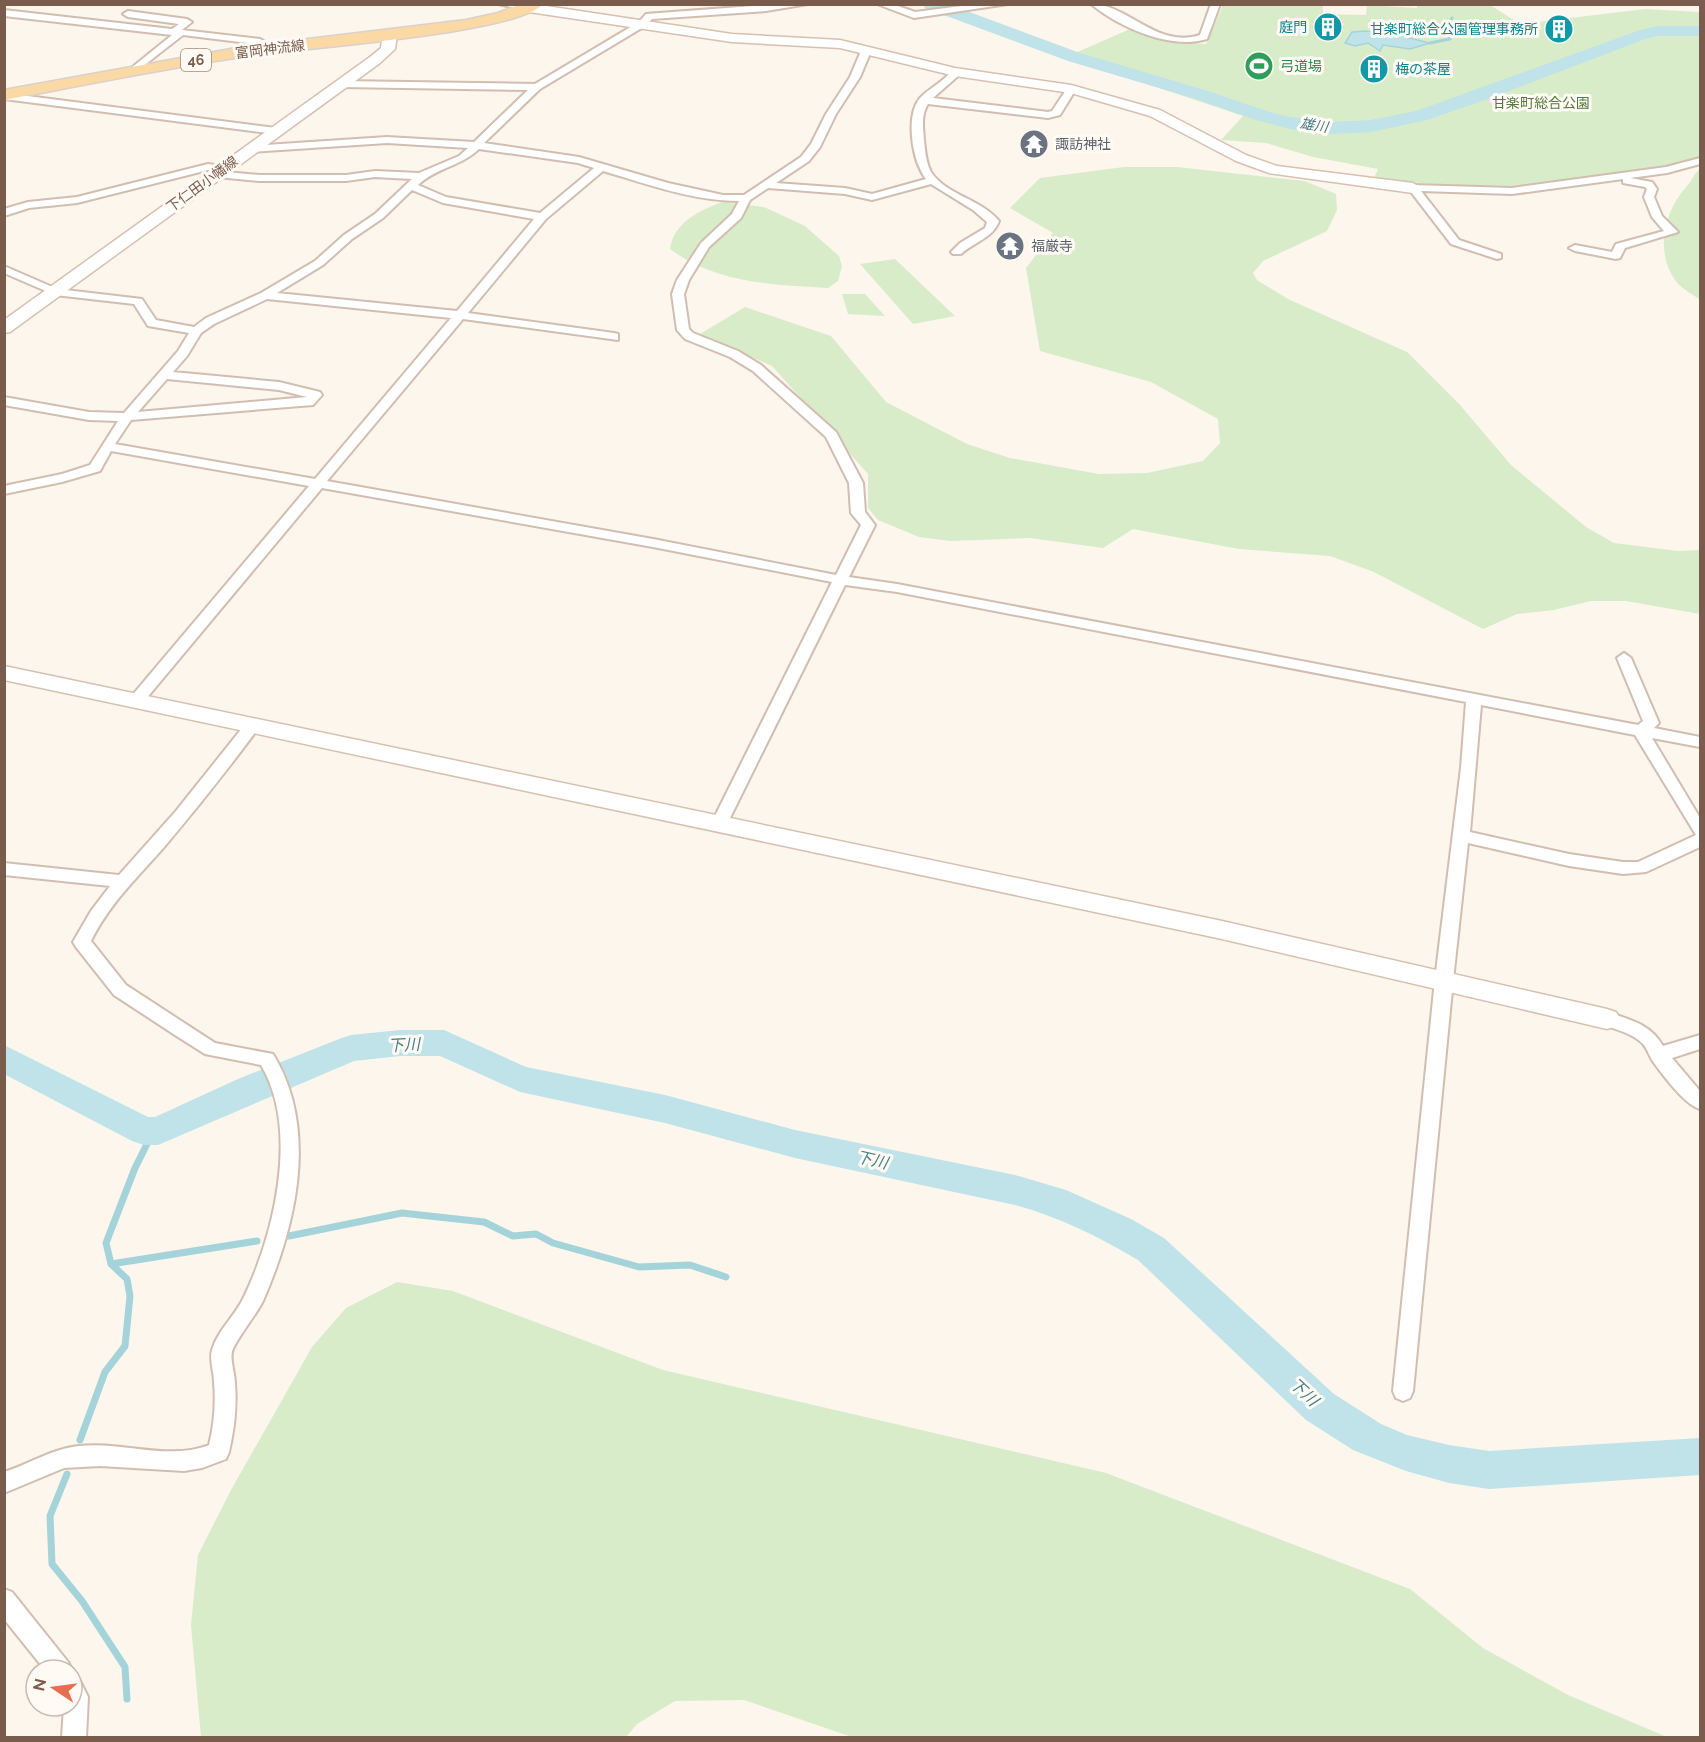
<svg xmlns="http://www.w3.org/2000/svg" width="1705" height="1742" font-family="Raleway,'Noto Sans JP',sans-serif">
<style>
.green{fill:#d8ecc9}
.water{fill:#bfe3e8;stroke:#a5d3da;stroke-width:1.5}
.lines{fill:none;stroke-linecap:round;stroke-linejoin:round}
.stream-far2{stroke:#a5d3da;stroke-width:3}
.stream-far1{stroke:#a5d3da;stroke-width:5}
.stream{stroke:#a5d3da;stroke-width:7}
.river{fill:#bfe3e8;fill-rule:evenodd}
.street-casing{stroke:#d1beb0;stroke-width:4}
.secondary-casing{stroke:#d6c0b0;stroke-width:3}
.primary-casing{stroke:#dad1cd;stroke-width:3}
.street{fill:#fff;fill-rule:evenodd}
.secondary{fill:#fff;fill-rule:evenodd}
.primary{fill:#fbd9a5;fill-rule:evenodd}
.labels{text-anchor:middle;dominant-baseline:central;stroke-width:6;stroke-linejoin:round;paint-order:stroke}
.far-culture-label{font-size:14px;fill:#0d838f;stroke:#fffaf3;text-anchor:end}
.far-street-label{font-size:14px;fill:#7a5c4d;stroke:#fffaf3}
.shield{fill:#fffaf3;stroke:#a28b7f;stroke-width:1.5}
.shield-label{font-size:14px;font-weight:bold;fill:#7a5c4d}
.far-leisure-label{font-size:14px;fill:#27864d;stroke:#fffaf3;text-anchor:start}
.far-park-label{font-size:14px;fill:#537a41;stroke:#fffaf3}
.far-water-label{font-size:14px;font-style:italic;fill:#437c86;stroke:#fffaf3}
.far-worship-label{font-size:14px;fill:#5b616d;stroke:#fffaf3;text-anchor:start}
.water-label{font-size:16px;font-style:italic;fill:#437c86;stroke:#fffaf3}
</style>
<rect width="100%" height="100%" fill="#fdf6ec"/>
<path class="green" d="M1417,4l73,1 30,19 125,-15 55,3v146l-34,10 -156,21 -53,-2 -83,-9 4,-9 -65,-12 -47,-14 -45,-3 22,-24 -177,-59 71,-31 29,15 40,3 17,-39h100v9l43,1 1,-10 50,3z
M1124,167h53l128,14 31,13 1,16 -10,21 -64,30 -10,12 4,7 31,19 119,53 53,53 51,60 75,62 28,16 64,8 22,-1v64l-74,-13h-35l-37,9 -37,4 -34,15 -109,-57 -44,-16 -91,-7 -106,-20 -30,19 -73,-10 -80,3 -31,-4 -41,-17 -10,-12v-34l-96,-108 -72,-32 45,-27 86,29 55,66 81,42 43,14 89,16 48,-1 56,-12 17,-18 -2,-24 -67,-37 -111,-31 -14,-83 27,-35 -43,-25 30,-30z
M1700,169v131c-7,-6 -20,-12 -25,-20 -20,-29 -11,-68 11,-93 6,-6 8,-14 14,-18z
M722,202l42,5 41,19 34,30 3,10 -4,15 -10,7c-55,-3 -113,-5 -158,-39 4,-27 29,-38 52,-47z
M895,259l60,57 -42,8 -53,-60z
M842,294h23l20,22 -37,-2z
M397,1282l56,9 210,79 443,103 304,116 73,59 85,47 99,42 -812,1 -111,-38 -69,1 -38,23 -11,13h-425l-10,-112 7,-70 33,-65 81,-143 34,-39z"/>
<path class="water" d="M1365,31l48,5 -4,2 21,5 -20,6 -27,-4 -3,6 -12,-8 -13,3 -10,-3 7,-11z"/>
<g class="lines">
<path class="stream-far2" d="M1430,43l20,-4 -3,-13 5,-8"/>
<path class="stream-far1" d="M144,1131l2,10"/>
<path class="stream" d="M289,1236l113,-23 82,9 29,14 23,-2 17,9 86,24 51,-2 36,12
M111,1264l146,-23
M80,1440l25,-68 20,-26 5,-50 -3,-17 -16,-15 -5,-21 29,-75 12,-24 -1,-5
M67,1474l-17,42 2,48 30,37 43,66 2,32"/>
<path class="river" d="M923,4h25l132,49 128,38 62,21 20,5 42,5 39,-2 45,-9 224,-81 18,-4h42v10h-42l-13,3 -154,59 -64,22 -56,12 -39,2 -42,-5 -34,-9 -60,-21 -128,-38 -143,-53z
M400,1030h44l82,37 139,28 130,35 220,45 51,15 65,29 33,19 170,156 47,30 26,11 42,10 40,6 211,-13v37l-211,14 -40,-6 -43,-12 -53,-21 -47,-30 -168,-160c-39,-23 -79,-43 -123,-55l-220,-47 -130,-35 -145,-31 -80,-36h-40l-46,5 -196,84h-14l-12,-4 -128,-67v-29l144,72h7l83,-38 101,-40 12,-4z"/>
<g class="street-casing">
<path id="street" d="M498,4h26l10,4 -5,3z
M779,4h29l-42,7 -114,8 -7,7 -105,63 -56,54 95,14 89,26 55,12h21l57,-38 10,-13 15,-30 24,-37 11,-26 5,-3 5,3 -11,26 -24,37 -16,33 -11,14 -33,22 69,5 27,6 54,-15c-14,-18 -21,-63 -6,-81 9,-10 24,-16 32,-28h6v6l-25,22 115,14 4,-1 16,-24h6l2,2 -16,26 -12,3 -120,-14c-7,11 -5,23 -4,36 1,10 2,23 7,32 15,23 50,27 68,49 -6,17 -25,21 -38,33h-8l-2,-2 9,-9 25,-15 2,-6 -14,-12 -42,-26 -59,16 -27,-6 -77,-6 -18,12 -9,18 -32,29 -20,33 -5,14 5,35 4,4 45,18 23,14 75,67 27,51 2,29 10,13 -26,52 48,7 741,141 5,-4 -26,-63 7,-5 7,5 28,65 -5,5 46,9v10l-48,-9 48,80v29l-54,25 -23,2 -54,-8 -101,-23 -15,137 -40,411 -3,7 -7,3 -7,-3 -3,-7 42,-411 26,-212 5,-66 -569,-110 -52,-7 -118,239 -2,4h-12l-2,-4 121,-242 -179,-35 -331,-59 -182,218 -5,1 -8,-5 3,-4 179,-212 -198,-35 -11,20 -38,11 -58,12v-8l58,-12 28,-9 28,-44 -29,-1 -85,-15v-8l85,15 35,1 54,-62 11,-18 -41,-7 -14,-22 -79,-9 -51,-22v-7l53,23 85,10 14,21 38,7 12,-9 55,-25 54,-32 29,-26 31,-21 37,-35 -37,-2 -29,4h-87l-42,-4 -5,-3 4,-3 -8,-1 -131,33 -48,5 -25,8v-7l24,-7 49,-5 131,-33 20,3 1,2 -3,3 33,3h87l29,-4 44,2 40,-17 9,-8 -81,-5 -136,9 -5,-3 5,-3 136,-9 87,5 54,-52 -187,-3 -5,-3 5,-3 194,3 104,-62 7,-8zM479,149l99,14 16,5 -54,45 -94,-16 -28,-12c18,-17 43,-19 61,-36zM603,171c44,13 90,30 136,30l-7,13 -31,29 -24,37 -5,14 5,36 8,9 45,18 23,14 73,66 23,46 2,30 10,12 -25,50 -183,-36 -326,-58 136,-162 155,21v-6l-4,-1 -146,-20 78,-94zM412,190l31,13 91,16 -77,92 -180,-18 46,-28 29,-26 31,-21zM267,299l184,19 -136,161 -200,-35 16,-24 182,-15 9,-10 -2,-3 -41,-10 -106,-10 14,-16 14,-23 13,-9zM167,379l112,11 28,7 -169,15zM1481,705l154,30 61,100 -58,27h-15l-54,-8 -99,-22z
M877,4h15l23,8 62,-8h31l-94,14z
M1091,4c37,0 66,45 109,31l11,-31h9l-13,35c-36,11 -87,-11 -116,-35z
M4,10l168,19 7,-5 -51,-7 -5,-3 5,-3 59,8 5,3 -10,8 78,9 16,9 -5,3 -14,-7 -74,-9 -50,39 -5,-3 2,-2 42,-34 -168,-19z
M4,93l272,35 5,3 -5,3 -272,-35z
M1700,158v6l-33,9 -37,5 22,4 5,7 -3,8 8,19 16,16 -53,16 -5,10 -4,1 -41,-8 -6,-3 6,-3 37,7 4,-8 48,-13 -12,-14 -8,-20 3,-8 -2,-2 -22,-4v-4l-111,15 -91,-3 38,49 42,14v4l-4,1 -46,-15 -43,-56 5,-3 99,3 154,-21z
M252,721l5,1 3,4 -3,4c-29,39 -60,78 -92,116 -27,31 -56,58 -74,95l35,44 89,58 58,11c46,75 23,171 -10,247 -7,14 -29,41 -31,51 -2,10 3,21 3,32 2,23 -1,46 -6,68l-3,7 -24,9 -18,3 -84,-5 -36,2 -60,25v-21c26,-8 47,-23 75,-26 42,-5 89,15 130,-1 5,-20 7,-42 5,-63 0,-11 -5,-22 -2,-32 6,-20 22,-33 31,-51 31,-64 57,-169 18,-234l-56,-11 -30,-19 -61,-40 -38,-48 -3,-5 18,-31 19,-25 -106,-11v-12l115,12 57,-64 71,-89z
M1607,1012c24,8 43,12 56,34l37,-11v14l-28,9 28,33v18c-15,-4 -38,-35 -48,-49 -3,-5 -5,-12 -9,-16 -10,-11 -29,-15 -42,-20l-3,-5 3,-5z
M4,1589l8,3 56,70 4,8h-27l-41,-51z
M72,1677l8,4 8,16 -2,41h-24l2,-32h8z"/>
</g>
<g class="secondary-casing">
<path id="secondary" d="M533,4l199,30 108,6 115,28 116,17 89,25 86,45 31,11 136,17 8,5 -8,5 -144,-20 -33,-12 -86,-45 -79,-23 -116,-17 -115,-28 -108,-6 -203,-30 -7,-4 2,-3z
M390,30l7,4 -2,15 -15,14 -370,269 -6,1v-13l366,-263 11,-9 2,-14z
M4,666l1218,255 385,88 9,3 4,7 -4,7 -9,3 -385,-90 -1218,-259z"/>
</g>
<g class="primary-casing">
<path id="primary" d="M521,4h22c-29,31 -248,44 -302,53 -79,12 -158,28 -237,43v-10l238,-43 224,-27 32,-7z"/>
</g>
<use href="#street" class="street"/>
<use href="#secondary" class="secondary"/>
<use href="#primary" class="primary"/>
</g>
<defs>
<g id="building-disc" transform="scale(1.5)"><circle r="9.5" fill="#0f9aa8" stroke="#fffaf3"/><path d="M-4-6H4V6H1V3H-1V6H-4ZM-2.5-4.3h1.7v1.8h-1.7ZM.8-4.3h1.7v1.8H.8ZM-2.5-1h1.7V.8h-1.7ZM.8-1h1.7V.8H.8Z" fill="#fff"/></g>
<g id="stadium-disc" transform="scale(1.5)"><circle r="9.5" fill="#2e9e5b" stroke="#fffaf3"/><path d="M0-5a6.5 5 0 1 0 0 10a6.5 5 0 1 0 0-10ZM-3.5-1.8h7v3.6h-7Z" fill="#fff"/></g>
<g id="temple-disc" transform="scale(1.5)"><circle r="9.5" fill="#6b7280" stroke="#fffaf3"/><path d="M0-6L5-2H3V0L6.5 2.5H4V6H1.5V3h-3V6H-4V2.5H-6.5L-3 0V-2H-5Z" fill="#fff"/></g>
</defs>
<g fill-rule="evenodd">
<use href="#building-disc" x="1328" y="27"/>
<use href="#building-disc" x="1559" y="29"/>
<use href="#stadium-disc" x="1259" y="66"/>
<use href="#building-disc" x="1374" y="69"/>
<use href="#temple-disc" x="1034" y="144"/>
<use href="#temple-disc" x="1010" y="246"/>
</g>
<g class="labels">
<g class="far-culture-label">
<text x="1307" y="27">庭門</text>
<text x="1538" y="29">甘楽町総合公園管理事務所</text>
<text x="1395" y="69" text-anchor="start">梅の茶屋</text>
</g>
<g class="far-street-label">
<text transform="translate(270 49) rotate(-7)">富岡神流線</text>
<text transform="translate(202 184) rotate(-36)">下仁田小幡線</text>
</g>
<rect class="shield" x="181" y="49" width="30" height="22" rx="4.5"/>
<g class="shield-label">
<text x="196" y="60">46</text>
</g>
<g class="far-leisure-label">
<text x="1280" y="66">弓道場</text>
</g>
<g class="far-park-label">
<text x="1541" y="103">甘楽町総合公園</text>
</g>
<g class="far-water-label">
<text transform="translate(1314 125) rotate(9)">雄川</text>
</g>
<g class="far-worship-label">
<text x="1055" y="144">諏訪神社</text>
<text x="1031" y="246">福厳寺</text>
</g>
<g class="water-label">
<text transform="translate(404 1045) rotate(-3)">下川</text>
<text transform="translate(872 1160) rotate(13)">下川</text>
<text transform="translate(1304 1392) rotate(43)">下川</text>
</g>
</g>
<rect width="1705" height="1742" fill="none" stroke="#7a5c4d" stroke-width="12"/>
<g transform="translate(54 1688) rotate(283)"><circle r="28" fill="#fffaf3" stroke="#cabbb1" stroke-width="1.5"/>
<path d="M0-4.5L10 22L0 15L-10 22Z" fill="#e76f51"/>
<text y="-9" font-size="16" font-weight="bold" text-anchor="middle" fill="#7a5c4d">N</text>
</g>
</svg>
